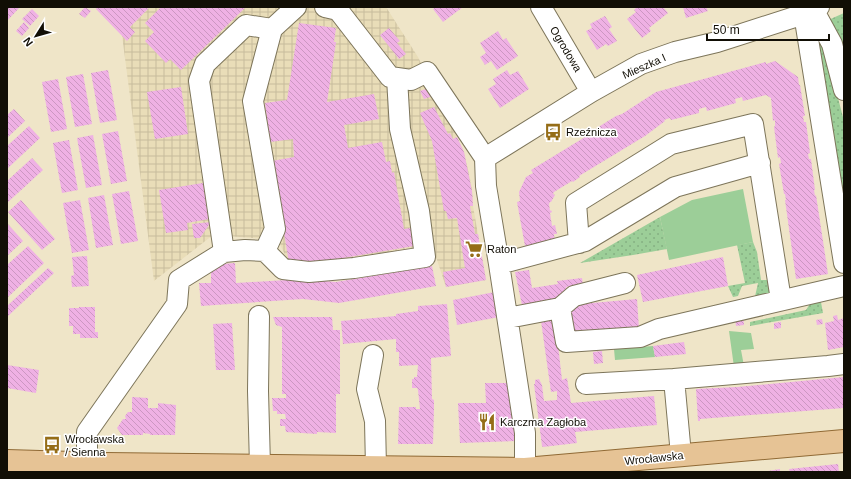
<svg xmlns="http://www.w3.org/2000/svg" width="851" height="479" font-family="Helvetica,sans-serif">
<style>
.industrial{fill:url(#industrial-grid)}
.grass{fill:url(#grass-dots)}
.park{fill:#9cce98}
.building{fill:url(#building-back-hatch)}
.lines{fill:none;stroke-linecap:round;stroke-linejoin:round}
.minor-casing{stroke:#7d755a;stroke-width:22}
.major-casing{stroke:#906a35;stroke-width:24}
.minor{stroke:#fff;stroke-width:20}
.major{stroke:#e6c395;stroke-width:22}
.labels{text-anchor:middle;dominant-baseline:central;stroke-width:3;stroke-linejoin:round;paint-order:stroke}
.street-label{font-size:11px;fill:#110e05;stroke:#fff}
.poi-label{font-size:11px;fill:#110e05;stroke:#fff;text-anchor:start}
</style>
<defs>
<pattern id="industrial-grid" width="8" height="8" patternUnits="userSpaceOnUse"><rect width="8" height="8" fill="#e9ddb8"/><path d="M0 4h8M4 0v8" fill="none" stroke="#c7bc9d"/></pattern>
<pattern id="grass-dots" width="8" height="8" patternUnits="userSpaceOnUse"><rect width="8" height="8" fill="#9cce98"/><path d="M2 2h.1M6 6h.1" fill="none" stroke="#85b082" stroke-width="1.8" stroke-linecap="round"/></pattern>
<pattern id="building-back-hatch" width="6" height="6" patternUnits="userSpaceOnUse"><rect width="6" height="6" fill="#efb1e4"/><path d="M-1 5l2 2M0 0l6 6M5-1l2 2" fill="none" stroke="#cc97c2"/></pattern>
</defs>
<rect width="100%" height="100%" fill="#efe5c8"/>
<path class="industrial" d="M150,7h236l32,50 46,95 8,36 1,18 13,74 -40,7 -12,-36 -145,12 -11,-23 -65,-5 -59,46 -32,-246z"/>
<path class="grass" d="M844,13v53l-18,-45z
M817,32l9,20 18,69v87z
M660,217l7,32 -34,6 -53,8z
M753,242l4,10 4,28h7l5,10 -9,9 -10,2 4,-18 -16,3 -4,10 -5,1 -5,-11 17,-3 -8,-38z
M820,297l3,16 -73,13v-4l56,-12 7,-11z"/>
<path class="park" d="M743,189l10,53 -84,18 -9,-43 32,-17z
M729,331l22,2 3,16 -13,1 3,16 -10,1z
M653,346l2,11 -40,3 -1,-11z"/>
<path class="building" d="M7,7h13l-13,14z
M85,7l6,4 -6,7 -6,-4z
M97,7h50l1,2 -18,18 5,5 -8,9 -31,-32z
M161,7h85l-65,63 -11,-11 -4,4 -21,-22 9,-9 -9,-9z
M436,7h27l-20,15 -10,-13z
M637,7h26l5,6 -19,15 2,3 -9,7 -15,-19 9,-7 -2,-2z
M683,7h23l2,4 -22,7z
M32,9l7,7 -9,10 -8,-7z
M605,16l7,11 -3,2 8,12 -9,5 -2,-2 -9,6 -11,-19 6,-3 -2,-4z
M24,22l5,6 -7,8 -6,-5z
M299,23l37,5 -2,14h2l-9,60 47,-8 5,25 -35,6 4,23 34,-6 4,20 4,-1 2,12 2,-1 10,57 13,-2 3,18 -118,20 -1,-4 -12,2 -17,-102 22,-4 -1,-18 -23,3 -5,-39 22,-3z
M389,28l11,13 -3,2 9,11 -7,5 -19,-24z
M498,31l5,9 3,-2 12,18 -21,14 -6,-9 -6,4 -5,-8 6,-4 -6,-10z
M775,61l23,16 1,8h1l5,31h-2l1,6h2l4,31 -2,1 1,5h2l4,31h-1l1,6 1,-1 12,79 -32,5 -11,-79h1l-1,-6h-1l-5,-30 2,-1 -1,-6 -2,1 -4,-31 1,-1v-6l-2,1 -2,-23 -5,-3 -23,6 -1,-4 -7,2 1,4 -29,8 -1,-4 -7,2v4l-28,7 -1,-2 -6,2 1,1 -20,15 -66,40 1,1 -7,5 -1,-1 -18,11 -1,2 2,1 -4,7h-1l-1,2 1,7 1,-1 1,2 -2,1 2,13 3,-1 2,9h-3l1,8 -30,4 -8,-44 3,-1 -1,-9 7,-15 7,-4 -2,-3 59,-36 10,-8 16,-10 6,-2 34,-22 110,-30v2z
M108,70l9,50 -17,3 -9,-50z
M507,70l3,5 8,-4 11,18 -29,19 -12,-19 8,-5 -3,-5z
M83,74l9,50 -17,3 -9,-50z
M58,79l9,50 -16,3 -9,-50z
M181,87l7,47 -33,5 -8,-47z
M429,88l4,8 -9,3 -4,-8z
M434,107l14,27 2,-1 3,6 4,-2 7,15 8,39 1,15h-3l5,28h3l8,46 -40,7 -3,-15 22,-4 -8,-50 -9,1 -2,-8h-2l-12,-70 -12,-28z
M14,109l11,12 -18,17v-23z
M29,126l11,12 -33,31v-23z
M118,131l9,50 -16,3 -9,-50z
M93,135l9,50 -16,3 -9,-50z
M69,140l9,50 -16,3 -9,-50z
M32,158l11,12 -36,33v-22z
M203,183l6,36 -22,4 1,7 -22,3 -7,-43z
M129,191l9,50 -17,3 -9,-50z
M104,195l9,50 -17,3 -8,-50z
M21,200l34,39 -13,11 -34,-38z
M80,200l9,50 -17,3 -9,-50z
M211,222l-11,16h-6l-2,-14z
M7,223l16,18 -16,15z
M28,246l16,17 -37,35v-33z
M87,256l2,30 -17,1 -1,-11 3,-1 -2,-18z
M723,257l5,29 -85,16 -6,-27z
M235,263l1,20 67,-4 33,3 96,-16 4,20 -97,17 -36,-4 -102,7 -2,-23h12v-18z
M48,268l6,5 -47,44v-11z
M529,270l3,18 26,-4 -1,-3 25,-3 1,7 -17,2 2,8 -7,4 -39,6 -7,-33z
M495,292l4,25 -42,8 -4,-25z
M637,299l2,30 -67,6 -2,-30z
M447,304l4,52 -20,2 1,41 2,1v9l-1,35h-35l1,-37h17v2h4l-2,-19 -1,-2h-5v-9h2v-2h3l1,-12 -19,1v-14h-3v-13l-53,5 -2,-23 55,-5v-2l22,-3v-5z
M79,307h16v25h3v6h-18v-4h-7v-8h-4v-18h10z
M837,315l1,5 6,-2v29l-16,3 -3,-27 9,-2 -1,-5z
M743,316l1,9 -8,1 -1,-8z
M273,317h59l1,13h7v64h-4v39l-19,-1v2l-31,-2 -1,-6h-5v-7h6l-1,-5h-8v-3h-4l-1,-13h14v-4h-4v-67l-6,-2z
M555,318l7,62 5,-2 4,25 83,-7 3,29 -82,7 2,11 -34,4 -1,-1 -8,-62h1v-4l4,-1 3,6 2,16 13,-1v-9l-6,1 -10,-71z
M822,319l1,5 -6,1 -1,-5z
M781,322v6l-7,1v-6z
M232,323l3,47h-19l-3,-46z
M684,342l2,12 -31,3 -2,-11z
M602,351l1,12 -9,1 -1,-12z
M7,365l32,5 -3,23 -29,-5z
M844,377v31l-144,11v2h-2l-2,-32 41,-2z
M485,383h25l7,58 -57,2 -2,-40h28z
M132,397l16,1v10h10v-5l18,2 -1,30h-25v-1l-7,-1v2h-21l-5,-7 6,-9h3l-1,-3 3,-4h4z
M838,464l1,8h-49l-1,-3z
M780,469v3h-12v-1z"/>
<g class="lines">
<g class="minor-casing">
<path id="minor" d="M325,7l13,3 52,67 21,3 16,-8 58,86
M541,7l50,85
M813,9l19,35 12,46
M804,14l40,249
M485,158l106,-66 50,-28 34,-12 42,-10 87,-28 15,-7
M485,158l1,28 13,78 26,169v39
M579,243l-3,-40 95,-59 82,-20 28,176
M265,251l18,18 26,3 45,-4 71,-11 -6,-46 -19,-82 -3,-51
M224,252l-25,-171 6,-17 41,-39 26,4
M499,264l86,-23 90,-54 85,-24
M560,308l6,34 74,-5 19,-8 185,-43
M259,316l-1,75 2,75
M508,318l52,-10 14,-12 51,-13
M373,355l-6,34 8,32 1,47
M674,379l154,-13 16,-2
M586,384l88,-5 7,76
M87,464v-32l90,-128 2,-24 45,-28 21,-2 20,1 10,-22 -22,-128 19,-72 24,-22"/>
</g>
<g class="major-casing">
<path id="major" d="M7,461l99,3 419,5 319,-28"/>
</g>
<use href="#minor" class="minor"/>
<use href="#major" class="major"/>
</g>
<defs>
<g id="bus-bare" transform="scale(1.38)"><path d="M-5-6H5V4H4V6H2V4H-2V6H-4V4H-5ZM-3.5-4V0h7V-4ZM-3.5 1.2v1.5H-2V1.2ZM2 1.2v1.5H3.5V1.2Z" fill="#956d17" stroke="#fff" stroke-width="2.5" paint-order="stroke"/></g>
<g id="supermarket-bare" transform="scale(1.38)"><path d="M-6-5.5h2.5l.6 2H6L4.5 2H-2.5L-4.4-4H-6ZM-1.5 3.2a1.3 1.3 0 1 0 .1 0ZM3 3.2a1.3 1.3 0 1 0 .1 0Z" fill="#956d17" stroke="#fff" stroke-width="2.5" paint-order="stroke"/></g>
<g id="restaurant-bare" transform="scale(1.38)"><path d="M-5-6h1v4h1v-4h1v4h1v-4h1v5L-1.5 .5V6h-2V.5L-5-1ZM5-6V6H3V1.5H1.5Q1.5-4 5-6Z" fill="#956d17" stroke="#fff" stroke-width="2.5" paint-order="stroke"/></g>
</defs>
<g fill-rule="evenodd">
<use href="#bus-bare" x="553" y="132"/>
<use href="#supermarket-bare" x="474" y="249"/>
<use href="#restaurant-bare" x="487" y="422"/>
<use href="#bus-bare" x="52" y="445"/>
</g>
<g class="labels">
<g class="street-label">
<text transform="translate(566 49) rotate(59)">Ogrodowa</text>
<text transform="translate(644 66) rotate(-24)">Mieszka I</text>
<text transform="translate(654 458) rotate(-6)">Wrocławska</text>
</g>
<g class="poi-label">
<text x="566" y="132">Rzeźnicza</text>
<text x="487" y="249">Raton</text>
<text x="500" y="422">Karczma Zagłoba</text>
<text x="65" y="439">Wrocławska<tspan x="65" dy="13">/ Sienna</tspan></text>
</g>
</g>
<rect width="851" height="479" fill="none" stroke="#110e05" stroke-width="16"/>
<g transform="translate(36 36) rotate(233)" stroke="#ffffff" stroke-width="3" paint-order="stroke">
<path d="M0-3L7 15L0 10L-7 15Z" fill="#110e05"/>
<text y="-6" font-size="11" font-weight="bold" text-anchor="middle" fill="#110e05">N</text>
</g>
<path d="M707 34v6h122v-6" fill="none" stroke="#110e05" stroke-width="2"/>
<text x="713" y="34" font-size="12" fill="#110e05" stroke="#ffffff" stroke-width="3" paint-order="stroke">50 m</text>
</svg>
